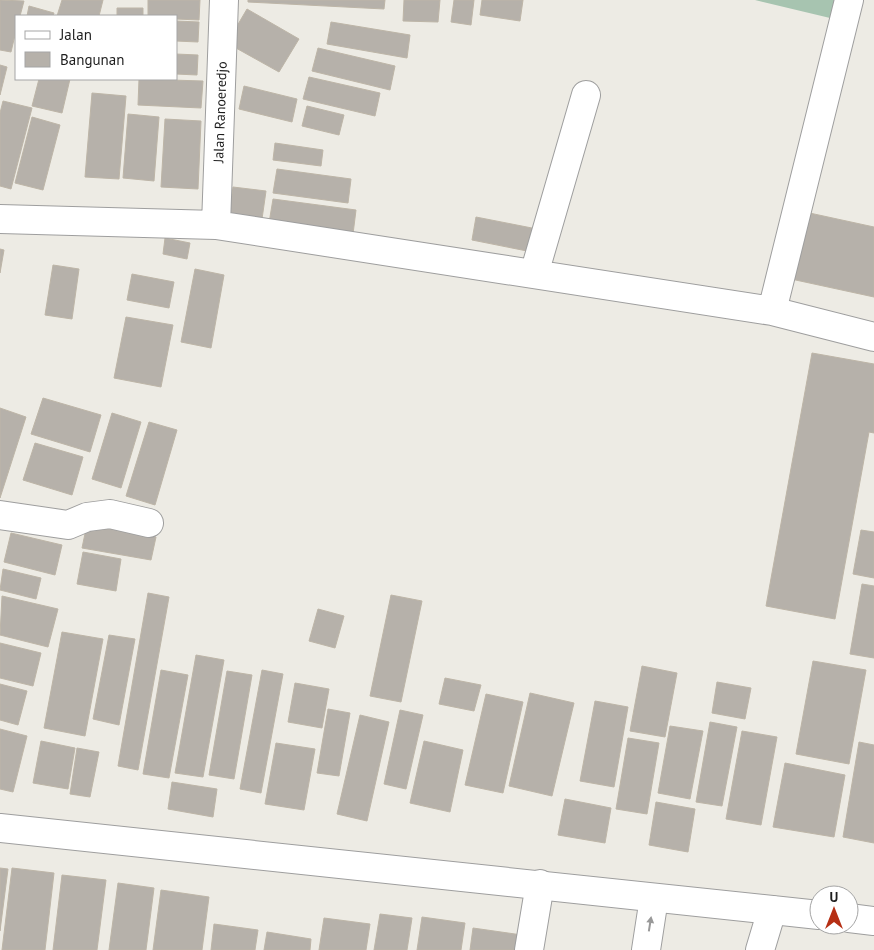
<svg xmlns="http://www.w3.org/2000/svg" width="874" height="950" font-family="'PT Sans',sans-serif">
<style>
.cemetery{fill:#a7c4b0}
.building{fill:#b6b1aa;stroke:#bdb5a7}
.lines{fill:none;stroke-linecap:round;stroke-linejoin:round}
.minor-casing{stroke:#9e9e9e;stroke-width:30}
.tertiary-casing{stroke:#9e9e9e;stroke-width:30}
.minor{stroke:#fff;stroke-width:28}
.tertiary{stroke:#fff;stroke-width:28}
.oneway{fill:#999}
.labels{text-anchor:middle;dominant-baseline:central;stroke-width:5;stroke-linejoin:round;paint-order:stroke}
.street-label{font-size:14px;fill:#1d1d1d;stroke:#fff}
</style>
<rect width="100%" height="100%" fill="#edebe4"/>
<path class="cemetery" d="M755,0h101l-5,23z"/>
<path class="building" d="M0,0l24,1 -4,15h-4v15l-5,21 -11,-2z
M62,0h41l-4,16h-42z
M148,0h52l-1,20 -23,-1v-3h-28z
M248,0h137l-1,9 -136,-7z
M404,0h36l-2,22 -35,-1z
M454,0h20l-3,25 -20,-3z
M482,0h41l-3,21 -40,-6z
M29,6l25,7 -1,3h-26z
M117,8h26v8h-26z
M247,9l52,30 -20,33 -52,-29z
M176,21l23,1 -1,20 -22,-1z
M331,22l79,13 -3,23 -80,-14z
M318,48l77,18 -5,24 -78,-19z
M176,54l22,1 -1,20 -21,-1z
M0,65l7,2 -7,28z
M309,77l71,16 -5,23 -72,-17z
M39,79h31l-8,34 -30,-7z
M139,79l64,2 -2,27 -63,-3z
M244,86l53,13 -5,23 -53,-13z
M92,93l34,3 -7,83 -34,-2z
M3,101l29,7 -21,81 -11,-3v-73z
M307,106l37,9 -5,20 -37,-9z
M128,114l31,3 -5,64 -31,-3z
M32,117l28,8 -17,65 -28,-7z
M165,119l36,2 -3,68 -37,-2z
M275,143l48,7 -2,16 -48,-6z
M277,169l74,10 -3,24 -75,-10z
M233,187l33,4 -4,28 -33,-4z
M273,199l83,11 -3,24 -84,-11z
M805,212l69,15v70l-83,-18z
M476,217l61,12 -5,23 -60,-12z
M165,238l25,5 -3,16 -24,-5z
M0,249l4,1 -4,23z
M53,265l26,4 -7,50 -27,-4z
M195,269l29,6 -13,73 -30,-6z
M132,274l42,8 -5,26 -42,-8z
M126,317l47,8 -12,62 -47,-9z
M812,353l62,11v69l-5,-1 -34,187 -69,-13z
M43,398l58,17 -11,37 -59,-18z
M0,408l26,9 -26,81z
M112,413l29,9 -20,66 -29,-9z
M149,422l28,8 -22,75 -29,-9z
M35,443l48,14 -11,38 -49,-15z
M87,524l69,13 -5,23 -69,-12z
M861,530l13,2v46l-21,-4z
M11,533l51,12 -7,30 -51,-13z
M83,552l38,7 -5,32 -39,-7z
M3,569l38,9 -5,21 -36,-9z
M862,584l12,2v72l-24,-4z
M148,593l21,4 -31,173 -20,-4z
M391,595l31,6 -21,101 -31,-6z
M2,596l56,13 -10,38 -48,-12z
M318,609l26,7 -9,32 -26,-7z
M62,632l41,7 -18,97 -41,-8z
M109,635l26,4 -16,86 -26,-6z
M0,643l41,10 -8,33 -33,-8z
M196,655l28,5 -21,117 -28,-4z
M813,661l53,9 -17,94 -53,-10z
M642,666l35,7 -12,64 -35,-6z
M161,670l27,5 -19,103 -26,-4z
M262,670l21,4 -22,119 -21,-4z
M227,671l25,4 -18,104 -25,-4z
M445,678l36,7 -7,26 -35,-7z
M717,682l34,6 -6,31 -33,-6z
M295,683l34,6 -7,39 -34,-6z
M0,684l27,7 -9,34 -18,-5z
M530,693l44,10 -22,93 -43,-10z
M486,694l37,8 -20,91 -38,-8z
M595,701l33,6 -14,80 -34,-6z
M328,709l22,4 -11,63 -22,-3z
M400,710l23,5 -17,74 -22,-5z
M360,715l29,7 -22,99 -30,-7z
M710,722l27,5 -15,79 -26,-4z
M670,726l33,5 -13,68 -32,-6z
M0,729l27,7 -14,56 -13,-3z
M742,731l35,6 -16,88 -35,-6z
M628,738l31,5 -12,71 -31,-5z
M41,741l34,7 -7,41 -35,-6z
M424,741l39,9 -13,62 -40,-9z
M859,742l15,3v98l-31,-6z
M276,743l39,6 -11,61 -39,-6z
M77,748l22,4 -9,45 -20,-3z
M785,763l60,12 -11,62 -61,-10z
M172,782l45,7 -4,28 -45,-8z
M565,799l46,9 -6,35 -47,-8z
M656,802l39,7 -7,43 -39,-7z
M0,868l8,1 -8,62z
M12,868l42,5 -9,77h-43z
M62,875l44,5 -9,70h-44z
M118,883l36,5 -8,62h-37z
M161,890l48,7 -7,53h-49z
M380,914l32,4 -5,32h-33z
M422,917l43,6 -4,27h-44z
M324,918l46,6 -4,26h-47z
M214,924l44,6 -3,20h-44z
M473,928l56,8 -3,14h-56z
M267,932l44,7 -1,11h-46z"/>
<g class="lines">
<g class="minor-casing">
<path id="minor" d="M0,219l216,6 556,86 102,26
M216,225l8,-225
M534,274l52,-179
M772,311l77,-311
M0,515l68,10 19,-8 23,-3 39,9
M529,950l11,-66
M646,950l8,-52
M760,950l12,-40"/>
</g>
<g class="tertiary-casing">
<path id="tertiary" d="M0,828l819,87
M849,918l25,3"/>
</g>
<use href="#minor" class="minor"/>
<use href="#tertiary" class="tertiary"/>
</g>
<defs><path id="oneway-solid" d="M-6-.8H1V-3.2L6.5 0L1 3.2V.8H-6Z" transform="scale(1.25)"/></defs>
<use class="oneway" href="#oneway-solid" transform="translate(650 924) rotate(-81)"/>
<g class="labels">
<g class="street-label">
<text transform="translate(220 112) rotate(-88)">Jalan Ranoeredjo</text>
</g>
</g>
<rect x="15" y="15" width="162" height="65" fill="#ffffff" stroke="#a5a5a5"/>
<rect x="25" y="31" width="25" height="8" fill="#ffffff" stroke="#a5a5a5"/>
<text x="60" y="40" font-size="15" fill="#1d1d1d">Jalan</text>
<rect x="25" y="52" width="25" height="15" fill="#b6b1aa" stroke="#a5a5a5"/>
<text x="60" y="65" font-size="15" fill="#1d1d1d">Bangunan</text>
<g transform="translate(834 910)"><circle r="24" fill="#ffffff" stroke="#a5a5a5"/>
<path d="M0-4L9 19L0 12L-9 19Z" fill="#b62f14"/>
<text y="-8" font-size="14" font-weight="bold" text-anchor="middle" fill="#1d1d1d">U</text>
</g>
</svg>
